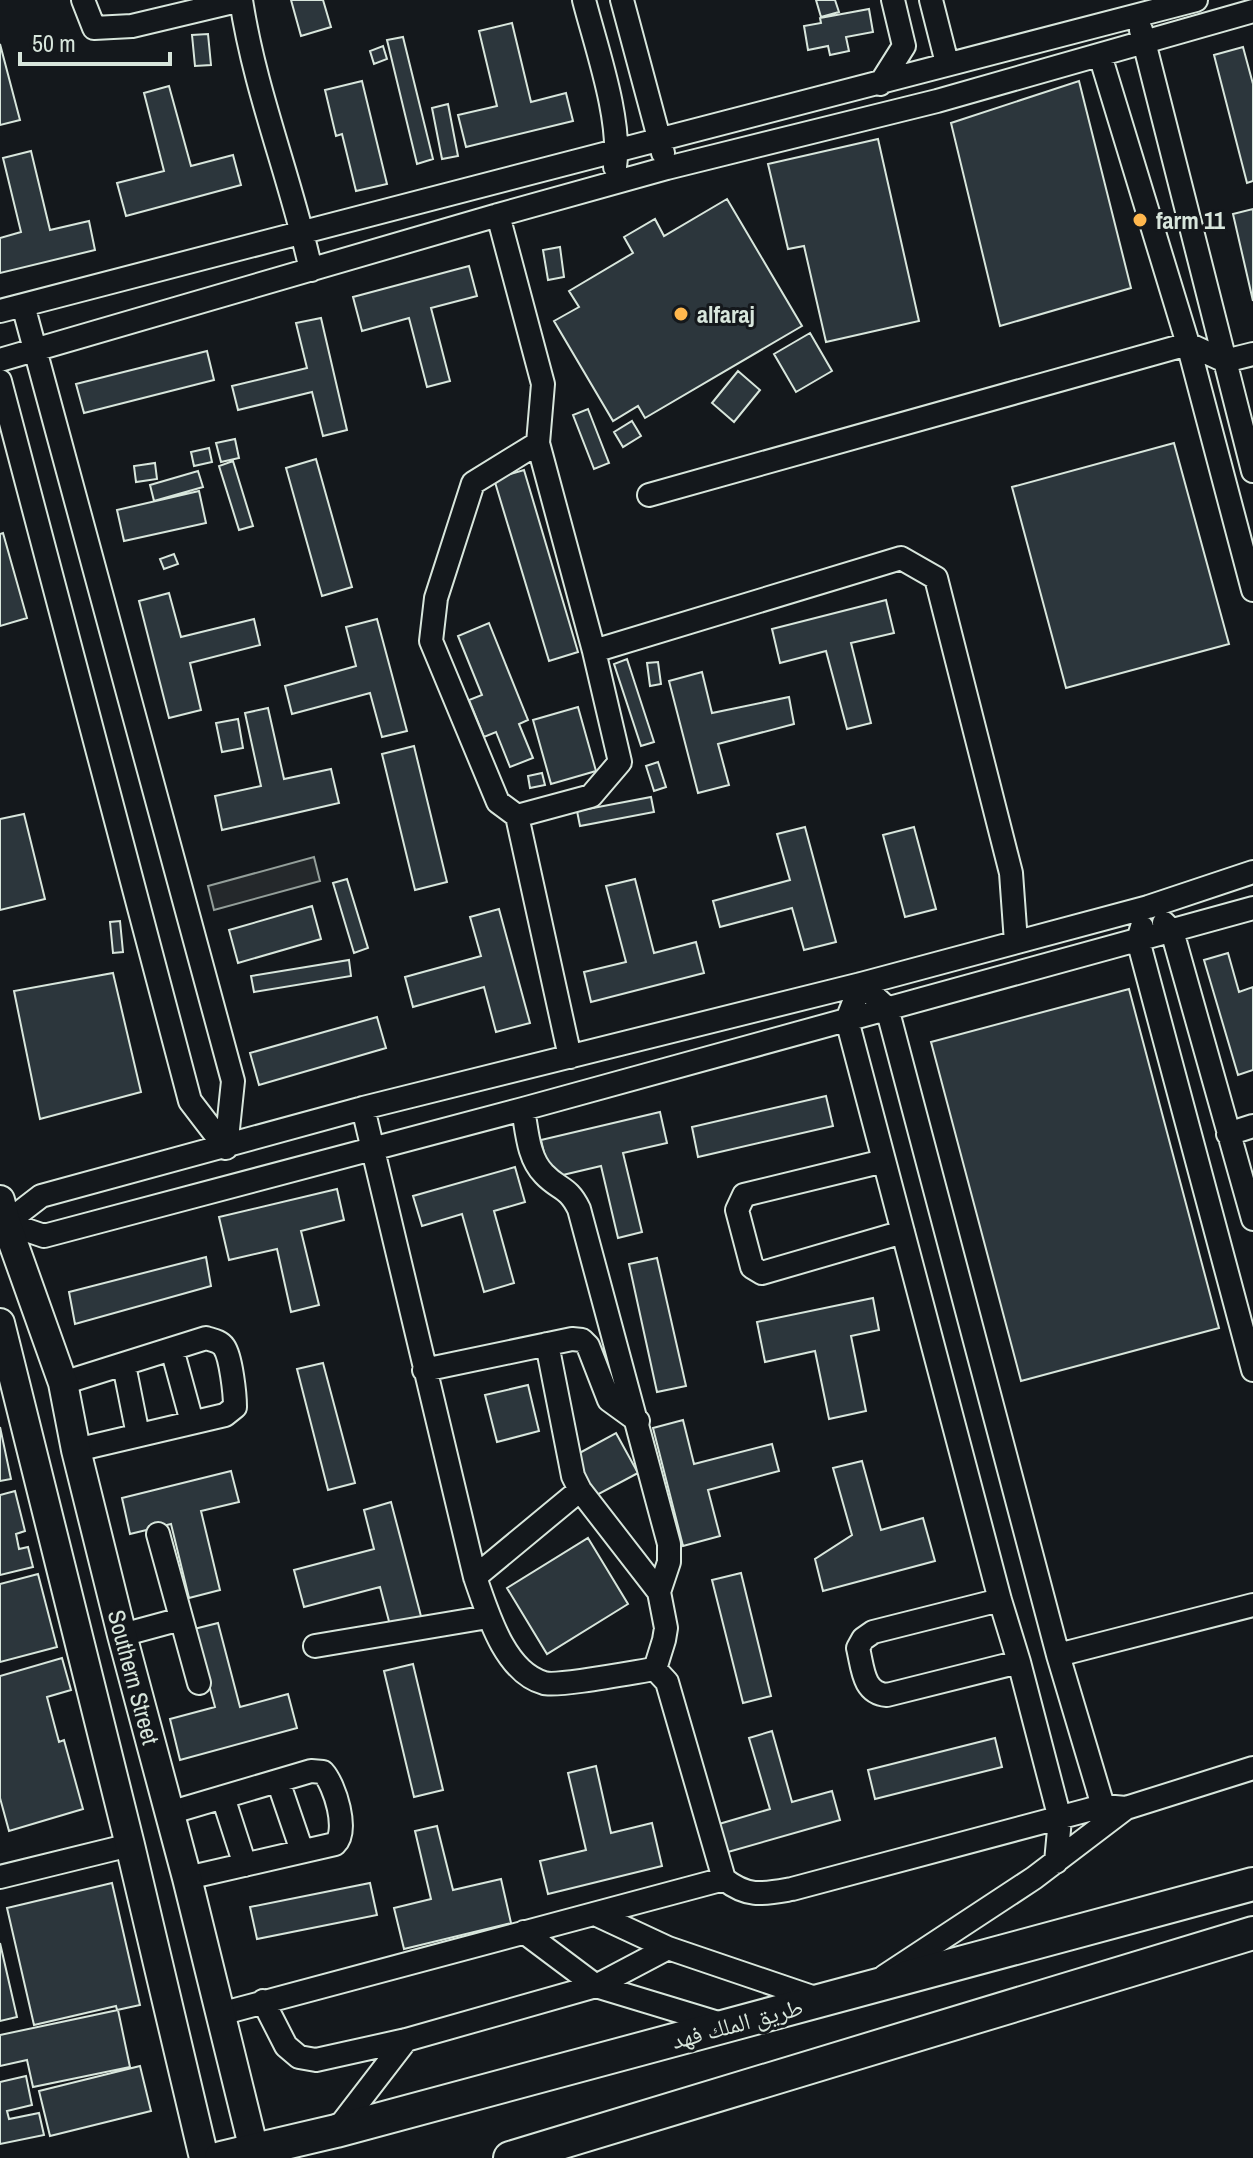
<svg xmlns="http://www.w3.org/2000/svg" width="1253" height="2158" font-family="'Archivo Narrow','Noto Naskh Arabic',sans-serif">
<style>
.parking{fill:#24282b;stroke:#939e99;stroke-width:2}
.building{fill:#2c363c;stroke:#d8e6dc;stroke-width:2}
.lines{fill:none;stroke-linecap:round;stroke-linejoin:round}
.minor-casing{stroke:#d8e6dc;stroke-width:26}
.major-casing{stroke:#d8e6dc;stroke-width:32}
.highway-casing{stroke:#d8e6dc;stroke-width:36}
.minor{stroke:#14181c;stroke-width:22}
.major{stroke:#14181c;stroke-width:28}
.highway{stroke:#14181c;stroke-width:32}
.poi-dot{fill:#ffb74d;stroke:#14181c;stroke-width:3}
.labels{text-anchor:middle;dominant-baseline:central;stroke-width:6;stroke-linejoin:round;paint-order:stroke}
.poi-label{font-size:24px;font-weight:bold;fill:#d8e6dc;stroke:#14181c;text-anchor:start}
.street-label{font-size:24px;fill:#d8e6dc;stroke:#14181c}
</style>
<rect width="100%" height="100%" fill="#14181c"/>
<path class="parking" d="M314,857l6,24 -106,29 -6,-24z"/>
<path class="building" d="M291,0h32l8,27 -30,9z
M816,0h19l4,12 -18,5z
M869,9l4,23 -27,5 3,14 -19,4 -2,-9 -20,4 -4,-24 17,-3 -1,-5z
M512,23l19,79 35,-9 7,28 -107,26 -8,-32 39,-9 -18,-75z
M208,34l3,31 -16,1 -3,-31z
M403,37l30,122 -16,5 -30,-124z
M0,44l20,76 -20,5z
M383,46l4,13 -13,5 -4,-13z
M1243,47l10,37v97l-6,2 -33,-128z
M362,81l25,103 -31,7 -14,-57 -6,2 -11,-46z
M1079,81l52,207 -131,38 -49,-203z
M169,86l22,80 42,-11 8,30 -115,31 -9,-33 47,-12 -20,-78z
M448,104l10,52 -16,3 -10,-51z
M878,139l41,182 -93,21 -22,-96 -16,3 -20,-85z
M31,151l19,79 39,-9 6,29 -95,23v-35l21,-6 -18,-74z
M727,199l75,127 -157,92 -7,-12 -25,15 -59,-100 25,-14 -10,-16 64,-38 -9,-16 31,-18 9,17z
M1253,209v92l-20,-87z
M560,247l4,30 -16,3 -5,-30z
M469,266l8,30 -46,12 19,73 -23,6 -18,-69 -47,13 -9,-34z
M321,318l26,112 -24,6 -11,-44 -74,18 -6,-24 75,-18 -11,-45z
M810,333l22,38 -36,21 -22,-38z
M207,351l7,29 -130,33 -8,-29z
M738,371l22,19 -26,32 -22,-19z
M588,409l21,54 -15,6 -21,-54z
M632,421l9,15 -18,11 -9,-15z
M235,439l4,19 -18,4 -5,-19z
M1174,443l55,201 -163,44 -54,-201z
M209,448l3,14 -18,4 -3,-14z
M316,459l36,128 -30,9 -36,-128z
M233,461l20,65 -14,4 -20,-64z
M155,463l2,16 -21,3 -2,-16z
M524,470l54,182 -29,9 -55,-182z
M198,471l5,16 -49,14 -4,-16z
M199,491l7,32 -82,18 -7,-31z
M3,533l24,85 -27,8v-92z
M174,554l4,10 -14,5 -4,-10z
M169,593l12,44 73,-18 6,26 -70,18 11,47 -32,8 -30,-117z
M886,600l8,33 -43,10 20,80 -24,6 -21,-78 -46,12 -8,-34z
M377,619l30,112 -25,6 -12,-44 -78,21 -7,-28 71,-20 -10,-39z
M489,623l39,97 -9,4 14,34 -23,9 -14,-35 -12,5 -15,-37 13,-5 -24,-59z
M627,659l27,83 -13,4 -27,-82z
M658,662l3,22 -11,2 -3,-23z
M702,672l10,41 77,-16 5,27 -76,20 11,41 -31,8 -29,-112z
M578,707l18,64 -45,13 -18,-64z
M268,708l16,71 47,-10 8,34 -117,27 -7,-34 46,-10 -16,-73z
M238,719l5,29 -21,4 -6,-29z
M414,746l33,136 -32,8 -33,-136z
M658,762l8,25 -12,4 -8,-25z
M542,773l3,12 -15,3 -2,-12z
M651,797l3,15 -74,14 -3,-15z
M24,814l21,85 -45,11v-91z
M805,827l31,115 -32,8 -12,-42 -72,19 -7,-26 77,-21 -13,-46z
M914,827l22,82 -31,8 -22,-82z
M347,879l21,69 -14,5 -21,-70z
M635,879l19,74 42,-11 8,31 -113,29 -7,-30 42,-10 -20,-76z
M312,906l9,33 -83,24 -9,-33z
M499,909l31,114 -34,9 -12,-45 -71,20 -8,-30 76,-21 -11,-39z
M120,921l3,31 -10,1 -3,-31z
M1228,953l11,39 14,-5v83l-15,5 -34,-115z
M349,960l2,16 -97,16 -3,-16z
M113,973l28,119 -101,27 -26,-128z
M1129,989l90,339 -198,53 -90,-339z
M377,1017l9,31 -127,37 -9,-32z
M826,1096l7,30 -135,31 -6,-30z
M660,1112l7,31 -44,10 19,79 -24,6 -17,-72 -51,12 -9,-38z
M515,1167l10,35 -31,9 20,72 -30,9 -22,-78 -40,12 -9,-30z
M337,1189l7,31 -43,11 18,74 -28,7 -14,-63 -48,11 -10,-43z
M206,1257l5,29 -136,38 -6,-32z
M657,1258l29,128 -29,6 -28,-128z
M873,1298l6,32 -28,6 15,75 -37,8 -14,-68 -50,11 -8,-40z
M323,1363l32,120 -27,7 -31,-121z
M528,1385l11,46 -42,11 -12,-47z
M683,1420l11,44 78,-20 7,27 -71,19 12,46 -37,10 -30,-118z
M0,1427l11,52 -11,2z
M616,1433l22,40 -43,23 -21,-40z
M862,1461l19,69 42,-12 12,43 -112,30 -8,-32 37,-24 -19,-67z
M231,1471l8,31 -38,9 19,79 -31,8 -18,-74 -41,10 -8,-36z
M15,1491l10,40 -9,3 3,15 9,-2 5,20 -33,8v-80z
M391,1502l31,118 -31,9 -11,-42 -76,20 -10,-37 80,-21 -10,-39z
M588,1538l40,66 -81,50 -40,-66z
M741,1573l30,123 -28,7 -31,-123z
M38,1574l19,73 -57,15v-78z
M218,1623l22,84 48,-13 9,34 -117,32 -10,-41 45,-12 -21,-78z
M62,1658l9,32 -24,7 12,45 5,-2 19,69 -74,22 -9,-33v-122z
M413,1664l30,126 -29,7 -30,-126z
M772,1731l20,71 40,-11 8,29 -112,32 -9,-28 51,-15 -21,-71z
M995,1738l7,29 -127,32 -7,-29z
M596,1766l15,67 41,-10 10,43 -114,28 -8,-33 46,-11 -18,-77z
M437,1826l16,64 48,-11 10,44 -107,26 -10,-41 37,-9 -16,-68z
M112,1883l28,122 -23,5 -1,-4 -82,19 -27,-117z
M370,1883l7,32 -120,24 -7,-32z
M0,1943l17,74 -17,4z
M118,2010l12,57 -97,20 -6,-27 -27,6v-31z
M140,2066l11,45 -101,25 -11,-45z
M26,2076l6,29 -25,6 2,8 30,-6 5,22 -44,9v-62z"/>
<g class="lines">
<g class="minor-casing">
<path id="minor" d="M83,0l11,28 38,-2 109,-26
M241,0c14,92 50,179 70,270
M584,0c12,47 38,120 31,167
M622,0l41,153
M931,0l16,63
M1141,30l112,441
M1100,55l88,289 65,246
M880,84l24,-38 -11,-46
M498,215l45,169 -5,59 56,208
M23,305l210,776 -7,67
M0,311l1196,-311
M0,360l498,-145 169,-47 270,-67 316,-90
M0,381l190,720 36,47
M538,443l-65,40 -37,115 -5,43 67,161 19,14 53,241
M649,495l539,-151 37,17 28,-7
M517,816l74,-20 29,-34 -26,-111 307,-93 35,20 75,295 5,69
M1164,923l8,8 81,288
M1142,927l-4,13 115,430
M363,1108l112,469c12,34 29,95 69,106 13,4 91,-11 111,-14
M523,1109c4,22 5,49 21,65 15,16 24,12 35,35l90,335v18l-10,30 7,36 -2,12 -9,29
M1228,1134l25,-8
M884,1161l-140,34 -7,15 15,57 10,6 141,-41
M6,1223l35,-27 322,-88 498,-124 287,-77 105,-35
M6,1223l38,13 479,-127 730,-201
M547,1344l26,132 7,14 79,102
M172,1349l20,73
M124,1365l14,70
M424,1370l148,-31 10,1 6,6 21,54 29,21
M63,1383l143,-45c6,2 14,3 18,9 7,10 11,47 11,60l-10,8 -149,35
M158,1534l41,149
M475,1577l105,-87
M1000,1600l-127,32 -10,7 -5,9c5,21 5,45 29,47l132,-33
M122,1635l59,-16
M315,1646l173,-29
M1058,1655l195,-50
M655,1669l12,13 57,197c24,19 39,15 68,10l311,-83
M278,1781l24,70
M223,1797l22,68
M169,1813l142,-42 12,1c12,13 26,59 12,72l-148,34
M1056,1862l4,-43 -41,-157 -19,-62 -153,-580 14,-36 26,24 171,647 45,151 23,2
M0,1877l130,-32
M595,1914l73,34 153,52
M524,1932l72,54 132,40
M885,1976l149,-98 92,-70 127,-40
M263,2001l23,45 13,11 17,3 90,-20 190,-54 72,-38
M220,2014l504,-135
M336,2131l70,-91"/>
</g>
<g class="major-casing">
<path id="major" d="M0,1200l6,23 57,160 13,67 46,185 65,243 69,280
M0,1323l130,522 74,313"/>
</g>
<g class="highway-casing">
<path id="highway" d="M221,2158l115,-27 917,-247
M510,2158l743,-225"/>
</g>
<use href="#minor" class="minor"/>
<use href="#major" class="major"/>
<use href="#highway" class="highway"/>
</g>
<g class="poi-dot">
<circle cx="1140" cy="220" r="8"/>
<circle cx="681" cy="314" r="8"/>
</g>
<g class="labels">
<g class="poi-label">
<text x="1156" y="220">farm 11</text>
<text x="697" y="314">alfaraj</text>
</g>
<g class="street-label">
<text transform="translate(134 1677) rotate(75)">Southern Street</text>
<text transform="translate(737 2023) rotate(-15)">طريق الملك فهد</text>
</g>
</g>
<path d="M20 52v12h150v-12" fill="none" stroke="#d8e6dc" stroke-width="4"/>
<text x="32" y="52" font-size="24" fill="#d8e6dc" stroke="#14181c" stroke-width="6" paint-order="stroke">50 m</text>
</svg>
